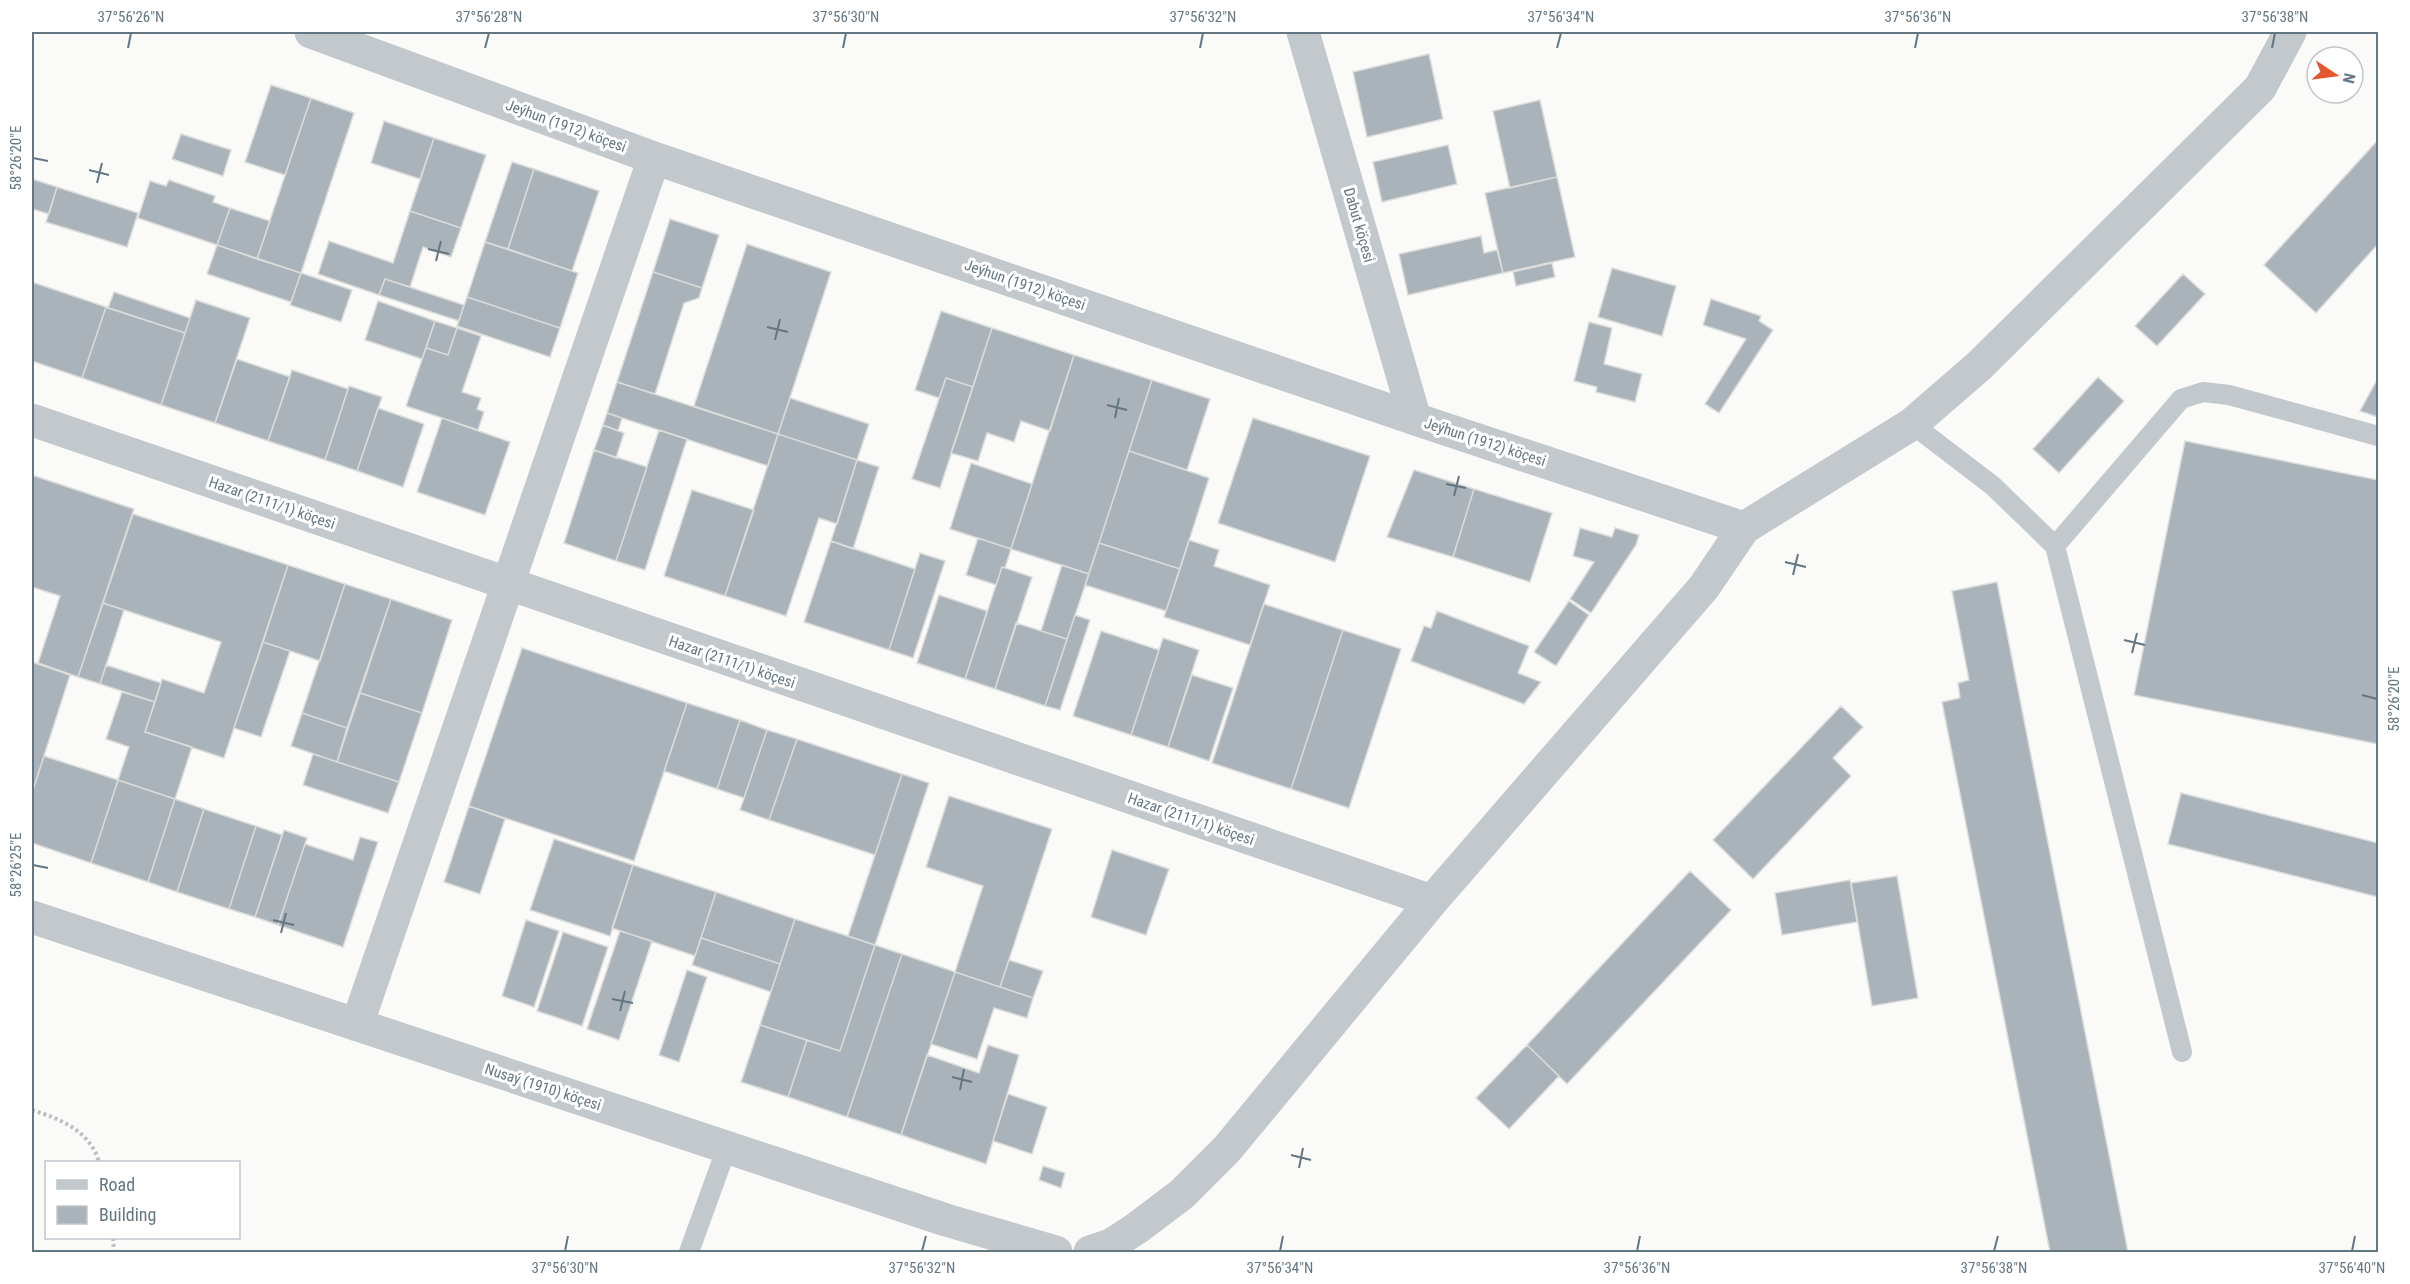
<svg xmlns="http://www.w3.org/2000/svg" width="2410" height="1284" font-family="'Roboto Condensed',sans-serif">
<style>
.building{fill:#aab3b9;stroke:#dcdcda;stroke-width:1.5}
.lines{fill:none;stroke-linecap:round;stroke-linejoin:round}
.path{stroke:#bbbfc2;stroke-width:4;stroke-dasharray:3 3;stroke-linecap:butt}
.lane{stroke:#c3c8cc;stroke-width:20}
.street{stroke:#c3c8cc;stroke-width:33}
.ticks{fill:none;stroke:#657683;stroke-width:2}
.labels{text-anchor:middle;dominant-baseline:central;stroke-width:6;stroke-linejoin:round;paint-order:stroke}
.street-label{font-size:15px;fill:#657683;stroke:#fff}
.neatline{fill:none;stroke:#657683;stroke-width:2}
.ticks-label{font-size:15px;text-anchor:middle;fill:#657683}
</style>
<rect width="100%" height="100%" fill="#fafaf8"/>
<path class="building" d="M1429,54l14,65 -76,18 -14,-65z
M271,85l40,13 -26,77 -40,-13z
M311,98l43,15 -53,160 -44,-14z
M1540,100l17,77 -47,11 -17,-77z
M384,121l50,17 -14,41 -49,-16z
M181,134l50,16 -8,26 -51,-17z
M434,138l52,17 -25,73 -51,-17z
M2378,140v104l-62,69 -52,-48z
M1448,145l9,39 -75,18 -9,-40z
M512,162l22,7 -26,80 -23,-7z
M534,169l65,22 -27,80 -64,-22z
M1557,177l18,80 -72,16 -18,-80z
M32,179l25,8 -8,27 -17,-5z
M169,180l46,16 -2,6 17,6 -13,37 -79,-27 12,-37 16,5z
M57,187l81,26 -11,34 -81,-25z
M230,208l40,13 -13,38 -40,-14z
M410,211l51,17 -10,29 -28,-10 -13,40 -25,-8 -6,16 -61,-21 11,-33 64,22z
M670,219l49,16 -17,53 -49,-16z
M1481,236l3,17 13,-3 6,23 -95,22 -9,-41z
M485,242l93,31 -18,55 -93,-31z
M747,244l84,28 -53,162 -84,-28z
M217,245l84,28 -10,29 -84,-28z
M1552,263l3,14 -39,9 -3,-14z
M1612,268l64,18 -14,50 -64,-19z
M653,272l49,16 -3,10 -15,5 -29,91 -38,-12z
M301,273l51,17 -11,32 -51,-17z
M2183,274l22,20 -48,52 -22,-20z
M385,279l79,26 -5,16 -80,-26z
M32,282l74,25 -24,71 -50,-17z
M114,292l76,26 -5,15 -77,-25z
M467,297l93,31 -10,29 -93,-31z
M1711,299l50,17 -2,5 14,9 -54,83 -14,-9 41,-65 -43,-14z
M196,300l54,18 -35,105 -54,-18z
M378,301l57,20 -13,38 -57,-19z
M106,307l79,26 -24,72 -79,-27z
M941,311l51,17 -19,59 -27,-9 -7,20 -24,-8z
M435,321l22,7 -9,27 -22,-7z
M1589,322l23,6 -8,36 38,10 -7,28 -39,-10 1,-5 -23,-6z
M457,328l24,8 -19,56 19,6 -4,11 7,3 -6,18 -72,-24 20,-58 22,7z
M992,328l82,27 -24,76 -29,-10 -7,21 -27,-9 -9,28 -27,-8z
M1074,355l78,25 -63,194 -78,-25z
M237,359l53,18 -22,64 -53,-18z
M292,370l56,19 -23,71 -57,-19z
M2098,377l26,24 -65,72 -26,-24z
M946,378l27,9 -33,101 -28,-9z
M2378,378v39l-18,-6z
M1152,380l58,19 -23,71 -58,-19z
M617,382l161,52 -10,32 -161,-53z
M349,386l33,11 -25,74 -32,-11z
M790,398l79,26 -12,36 -79,-26z
M378,408l46,16 -21,63 -46,-16z
M607,413l15,5 -4,13 -15,-6z
M442,418l68,24 -25,73 -68,-23z
M1253,418l117,38 -35,106 -117,-39z
M603,425l21,8 -8,25 -22,-8z
M659,430l28,9 -42,131 -29,-9z
M778,434l79,26 -20,64 -18,-6 -33,98 -61,-20z
M2185,441l193,39v264l-244,-49z
M594,450l53,17 -31,94 -52,-18z
M1129,451l80,27 -29,91 -81,-26z
M857,460l22,7 -26,82 -22,-8z
M971,463l61,21 -21,65 -61,-20z
M1414,470l60,19 -21,68 -66,-20z
M32,475l102,34 -56,168 -40,-14 22,-67 -28,-9z
M1474,489l78,24 -22,69 -77,-25z
M692,490l62,20 -29,86 -61,-20z
M133,514l155,51 -64,193 -79,-26 17,-53 42,14 17,-51 -118,-39z
M1580,528l32,9 3,-9 24,7 -3,10 -45,68 -21,-14 24,-37 -21,-6z
M978,538l33,11 -6,19 -3,-1 -6,18 -30,-10z
M1189,540l30,10 -5,16 56,19 -20,60 -86,-28z
M831,541l84,28 -26,81 -85,-28z
M1099,543l81,26 -14,42 -81,-26z
M920,553l25,8 -32,97 -24,-8z
M288,565l57,19 -25,77 -57,-19z
M1062,565l27,9 -22,65 -26,-8z
M1002,567l30,10 -37,112 -30,-10z
M1997,582l131,670h-78l-108,-550 18,-4 -2,-15 11,-3 -17,-89z
M345,584l46,15 -44,129 -45,-15z
M939,595l48,16 -22,68 -48,-16z
M391,599l61,21 -30,93 -62,-20z
M1569,601l20,14 -33,51 -22,-14z
M103,603l21,7 -24,74 -22,-7z
M1264,604l79,26 -52,159 -79,-26z
M1437,611l92,35 -11,27 23,9 -17,22 -113,-43 13,-35 7,2z
M1075,615l15,5 -30,90 -15,-4z
M1016,623l51,16 -22,67 -50,-17z
M1343,630l58,19 -52,159 -58,-19z
M1101,631l58,19 -28,85 -58,-19z
M1163,638l36,12 -31,97 -37,-12z
M263,642l27,9 -29,86 -27,-9z
M522,648l165,55 -53,158 -165,-55z
M32,662l38,13 -38,118z
M106,665l55,18 -6,19 -55,-18z
M1192,675l41,13 -24,73 -41,-14z
M122,692l33,10 -10,30 47,15 -17,52 -57,-19 11,-33 -23,-8z
M360,693l62,20 -23,69 -62,-20z
M687,703l53,17 -23,69 -53,-18z
M1841,706l22,21 -30,31 18,18 -98,103 -40,-39z
M302,713l45,15 -10,34 -46,-16z
M740,720l27,10 -23,68 -27,-9z
M767,730l30,9 -28,81 -29,-10z
M797,739l105,35 -27,81 -106,-35z
M313,754l86,28 -11,31 -85,-28z
M44,756l74,24 -27,83 -59,-20v-50z
M902,774l27,9 -54,162 -27,-9z
M118,780l57,19 -27,83 -57,-19z
M2181,793l197,50v54l-210,-53z
M949,796l103,33 -52,158 -45,-15 28,-86 -57,-19z
M175,799l29,10 -27,83 -29,-10z
M469,806l36,13 -25,75 -36,-12z
M204,809l52,17 -27,83 -52,-17z
M256,826l26,9 -27,82 -26,-8z
M284,830l23,8 -29,87 -23,-8z
M360,837l18,5 -35,105 -65,-22 27,-81 48,16z
M554,839l79,26 -23,71 -80,-26z
M1112,850l57,19 -23,66 -55,-18z
M633,865l83,27 -21,64 -83,-28z
M1690,871l41,39 -164,174 -40,-39z
M1897,876l21,122 -46,8 -21,-123z
M1850,880l7,42 -75,13 -7,-42z
M716,892l79,27 -15,45 -79,-26z
M795,919l80,26 -35,106 -80,-26z
M526,920l33,11 -25,76 -32,-11z
M620,931l32,10 -33,99 -32,-11z
M563,932l45,15 -26,79 -45,-15z
M701,938l79,26 -9,28 -79,-27z
M875,945l27,9 -55,163 -59,-20 19,-57 33,11z
M902,954l53,18 -54,163 -54,-18z
M1009,960l34,11 -10,27 -33,-11z
M687,970l20,7 -28,85 -20,-7z
M955,972l78,26 -6,20 -33,-10 -17,51 -46,-15z
M760,1025l47,15 -19,57 -47,-15z
M988,1045l31,10 -33,109 -85,-29 26,-80 52,18z
M1527,1045l32,31 -50,53 -33,-31z
M1008,1094l39,13 -15,47 -39,-13z
M1043,1166l22,7 -4,15 -22,-8z"/>
<g class="lines">
<path class="path" d="M32,1110c29,9 58,21 67,52
M113,1238l1,14"/>
<path class="lane" d="M1912,424l81,62 62,60 127,506
M2055,546l126,-147 22,-7 26,3 149,41
M689,1252l38,-105"/>
<path class="street" d="M311,32l343,126 761,261 329,109
M1303,32l112,387
M32,420l1400,481
M32,917l914,303 110,32
M357,1025l297,-867
M1090,1252l21,-7 26,-17 45,-34 45,-45 205,-248 272,-314 40,-59 168,-104 67,-58 281,-278 30,-56"/>
</g>
<path class="ticks" d="M128,48l3,-15M485,48l4,-15M843,48l3,-15M1200,48l3,-15M1557,48l4,-15M1915,48l3,-15M2272,48l3,-15M33,158l15,3M89,170l20,5M97,183l5,-20M428,249l21,5M436,261l5,-20M767,327l21,5M775,340l5,-21M1107,405l20,5M1115,418l4,-20M1446,484l20,4M1454,496l5,-20M1785,562l21,5M1793,575l5,-21M2124,640l21,5M2132,653l5,-20M2362,695l15,4M33,865l15,3M273,920l21,5M281,933l5,-20M612,999l21,4M620,1011l5,-20M952,1077l20,5M960,1090l4,-21M1291,1155l20,5M1299,1168l4,-20M565,1251l3,-15M922,1251l4,-15M1280,1251l3,-15M1637,1251l3,-15M1994,1251l4,-15M2352,1251l3,-15"/>
<g class="labels">
<g class="street-label">
<text transform="translate(566 126) rotate(20)">Jeýhun (1912) köçesi</text>
<text transform="translate(1359 225) rotate(74)">Dabut köçesi</text>
<text transform="translate(1025 285) rotate(19)">Jeýhun (1912) köçesi</text>
<text transform="translate(1485 442) rotate(18)">Jeýhun (1912) köçesi</text>
<text transform="translate(272 503) rotate(19)">Hazar (2111/1) köçesi</text>
<text transform="translate(732 662) rotate(19)">Hazar (2111/1) köçesi</text>
<text transform="translate(1191 819) rotate(19)">Hazar (2111/1) köçesi</text>
<text transform="translate(543 1087) rotate(18)">Nusaý (1910) köçesi</text>
</g>
</g>
<rect width="2410" height="1284" fill="none" stroke="#ffffff" stroke-width="66"/>
<rect x="45" y="1161" width="195" height="78" fill="#ffffff" stroke="#c1c8cd" stroke-width="1.5"/>
<rect x="57" y="1180" width="30" height="9" fill="#c3c8cc" stroke="#c1c8cd" stroke-width="1.5"/>
<text x="99" y="1191" font-size="18" fill="#657683">Road</text>
<rect x="57" y="1206" width="30" height="18" fill="#aab3b9" stroke="#c1c8cd" stroke-width="1.5"/>
<text x="99" y="1221" font-size="18" fill="#657683">Building</text>
<g transform="translate(2335 75) rotate(103)"><circle r="28" fill="#ffffff" stroke="#c1c8cd" stroke-width="1.5"/>
<path d="M0-4.5L10 22L0 15L-10 22Z" fill="#e4572e"/>
<text y="-9" font-size="16" font-weight="bold" text-anchor="middle" fill="#657683">N</text>
</g>
<rect x="33" y="33" width="2344" height="1218" class="neatline"/>
<g class="ticks-label">
<text x="131" y="22">37°56'26"N</text>
<text x="489" y="22">37°56'28"N</text>
<text x="846" y="22">37°56'30"N</text>
<text x="1203" y="22">37°56'32"N</text>
<text x="1561" y="22">37°56'34"N</text>
<text x="1918" y="22">37°56'36"N</text>
<text x="2275" y="22">37°56'38"N</text>
<text transform="translate(16 158) rotate(-90)" y="5">58°26'20"E</text>
<text transform="translate(2394 699) rotate(-90)" y="5">58°26'20"E</text>
<text transform="translate(16 865) rotate(-90)" y="5">58°26'25"E</text>
<text x="565" y="1273">37°56'30"N</text>
<text x="922" y="1273">37°56'32"N</text>
<text x="1280" y="1273">37°56'34"N</text>
<text x="1637" y="1273">37°56'36"N</text>
<text x="1994" y="1273">37°56'38"N</text>
<text x="2352" y="1273">37°56'40"N</text>
</g>
</svg>
